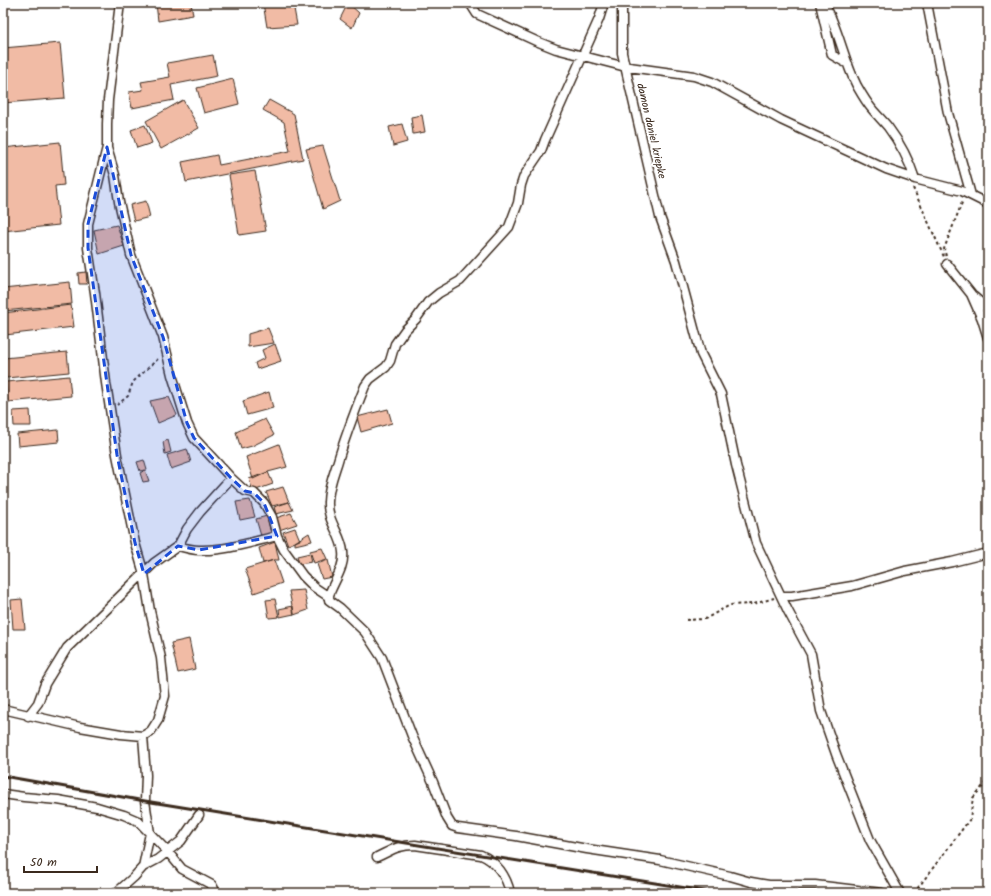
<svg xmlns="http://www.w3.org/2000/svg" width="991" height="896" font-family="Kalam,sans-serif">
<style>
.building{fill:#f1bba5;stroke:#3b2a1e}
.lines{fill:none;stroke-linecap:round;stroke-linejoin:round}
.street-casing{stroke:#3b2a1e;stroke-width:11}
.path{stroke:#3b2a1e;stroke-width:2;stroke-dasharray:3 3;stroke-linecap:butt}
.street{stroke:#fff;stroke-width:8}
.rail{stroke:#3b2a1e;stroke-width:3}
.marked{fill:#1d4ed8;fill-opacity:0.2;stroke:#1d4ed8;stroke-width:3;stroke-dasharray:8 5;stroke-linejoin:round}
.labels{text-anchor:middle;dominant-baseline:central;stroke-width:4;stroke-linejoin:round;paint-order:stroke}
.street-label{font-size:11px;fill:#3b2a1e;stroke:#fff}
</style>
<rect width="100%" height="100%" fill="#fff"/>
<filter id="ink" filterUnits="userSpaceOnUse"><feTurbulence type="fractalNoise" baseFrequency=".025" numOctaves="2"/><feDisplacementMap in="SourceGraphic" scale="8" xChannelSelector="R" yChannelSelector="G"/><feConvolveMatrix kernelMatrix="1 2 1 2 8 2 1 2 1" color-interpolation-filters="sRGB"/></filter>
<g filter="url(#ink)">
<path class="building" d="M156,3h35l2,12 -35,6z
M263,3h30l4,22 -30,2z
M348,3l11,10 -7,15 -12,-9z
M60,43l5,55 -62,5v-55z
M213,55l4,21 -46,9 3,15 -42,8 -3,-16 14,-2 -2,-8 29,-5 -3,-14z
M233,79l6,25 -35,9 -7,-25z
M183,100l16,28 -38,21 -15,-28z
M269,100l25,14 9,45 -117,23 -4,-20 35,-7 2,10 71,-14 -6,-29 -21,-12z
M422,115l3,17 -12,2 -2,-17z
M402,124l5,18 -14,4 -4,-19z
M145,125l7,18 -15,5 -6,-18z
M60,142l4,43 -9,1 4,39 -56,6v-83z
M323,146l17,55 -17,8 -17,-60z
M255,171l11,60 -27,4 -10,-60z
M146,201l4,16 -16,4 -4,-16z
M117,225l7,21 -25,8 -5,-24z
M86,272l1,12h-8l-1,-11z
M70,282l2,22 -68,7 -1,-22z
M71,305l3,22 -69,8 -2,-22z
M268,328l6,15 -26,4v-13z
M275,344l6,17 -24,8 -2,-6 10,-5 -3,-8z
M67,352l2,20 -63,6 -2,-20z
M69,376l2,20 -63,6 -2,-20z
M269,392l4,16 -26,7 -4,-14z
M169,397l8,18 -19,8 -8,-22z
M388,409l4,14 -31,9 -4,-15z
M30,410l1,16h-17l-1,-15z
M265,419l9,16 -22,11 -11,3 -5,-17z
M58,430l1,12 -41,4 -1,-12z
M168,440l3,12 -6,2 -2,-12z
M279,444l8,23 -19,5 -15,7 -7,-22z
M187,449l4,13 -20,7 -4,-14z
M144,460l3,10 -7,1 -3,-9z
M145,470l4,11 -6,1 -3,-9z
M268,472l5,12 -20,7 -4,-12z
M283,487l6,15 -17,4 -6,-14z
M250,500l5,17 -15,3 -4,-18z
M289,502l4,8 -17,4 -2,-7z
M291,513l6,11 -18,6 -3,-12z
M267,516l4,17 -10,3 -5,-17z
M295,528l5,12 -12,5 -5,-13z
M309,533l3,8 -17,4v-3z
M275,542l4,18h-5l-11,3 -4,-15z
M322,548l5,11 -13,4 -4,-12z
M310,553l2,9 -13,2 -2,-8z
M274,560l8,23 -28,10 -9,-24z
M328,560l4,17 -10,2 -5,-15z
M304,590l4,20 -14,5 -5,-24z
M22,599l3,30h-12l-2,-29z
M275,599l4,18 -10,1 -3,-18z
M293,606l1,8 -14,3 -1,-8z
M189,639l6,30 -17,4 -7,-30z"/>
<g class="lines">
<g class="street-casing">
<path id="street" d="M470,3l7,11 59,27 20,8 66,17 72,10 18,6 69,38 105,49 29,10 47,12 26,13
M604,3l-5,16 -54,121 -4,11 -17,25 -3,9 -3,18 -9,24 -49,54 -21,12 -11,9 -12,17 -11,11 -10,14 -5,17 -4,6 -16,12 -5,7c-10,25 -20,51 -28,78 -4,12 -9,25 -9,38 -1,20 14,33 15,50 2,15 -9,29 -14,43v5l11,8 25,24 17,26 30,78 21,46 14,36 5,8 6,2 58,8 71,13 73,11 70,16 21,6 18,3h46l67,8
M622,3v50l38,164 16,44 25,93 20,40 15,71 20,78 32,68 23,43 10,57 15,43 34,86 30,53
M820,3l12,52 16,9
M824,3c15,26 19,56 33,83 4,7 9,16 15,23 5,6 11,12 16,18 12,16 21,33 27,52
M927,3l21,110 23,82
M107,148l8,27 4,27 12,53 32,82 9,38 15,48 7,15 37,40 14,13 9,2 10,10 8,14 5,19 7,14 19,26 11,11 15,10
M947,264l24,30 11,25 6,19
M973,296l15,13
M178,546c7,2 14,4 21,4 26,1 53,-8 78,-14
M781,596h11l60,-10 53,-15 47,-9 36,-9
M3,709l77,18 41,7 22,2 8,-5 7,-11 7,-24 -4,-38 -11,-47 -6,-37 -9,-31 -18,-88 -11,-72 -11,-90 -7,-45v-24l19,-77v-23l1,-24 12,-97
M28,716l10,-13 7,-19 22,-36 87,-85 24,-17 9,-17 13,-17 31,-34
M3,794l21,3 34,3 39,7 27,8 14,6 30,31 14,17 30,16 4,8
M377,857c15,-7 21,-12 38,-12l66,10c15,6 26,22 29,38
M143,867l15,-8 23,-18 18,-26
M116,893l18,-16 9,-10 7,-34 -5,-32 1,-26 -3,-39"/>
</g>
<path class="path" d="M913,188l31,69
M946,256l-2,-7 19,-49
M117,405l11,-9 5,-14 27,-25
M3,617l6,-1
M686,620l19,-1 25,-14 24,-1 20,-6
M914,893l56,-74 3,-21 15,-18"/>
<use href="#street" class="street"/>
<path class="rail" d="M3,776l142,25 572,92"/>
</g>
</g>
<path class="marked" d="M107,147l24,108 32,82 24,86 7,15 37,40 14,13 9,2 10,10 13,33 -78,14 -21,-4 -34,28 -9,-31 -18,-88 -29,-207v-24z"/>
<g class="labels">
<g class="street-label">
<text transform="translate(651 131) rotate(77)">damon daniel kriepke</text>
</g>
</g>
<rect width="991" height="896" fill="none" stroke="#fff" stroke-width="16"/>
<rect x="8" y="8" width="975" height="880" fill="none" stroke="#3b2a1e" stroke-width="1.5" filter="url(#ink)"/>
<path d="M24 866v6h73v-6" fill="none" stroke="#3b2a1e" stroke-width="2"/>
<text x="30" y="866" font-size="12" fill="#3b2a1e" stroke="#ffffff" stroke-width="3" paint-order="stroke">50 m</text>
</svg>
